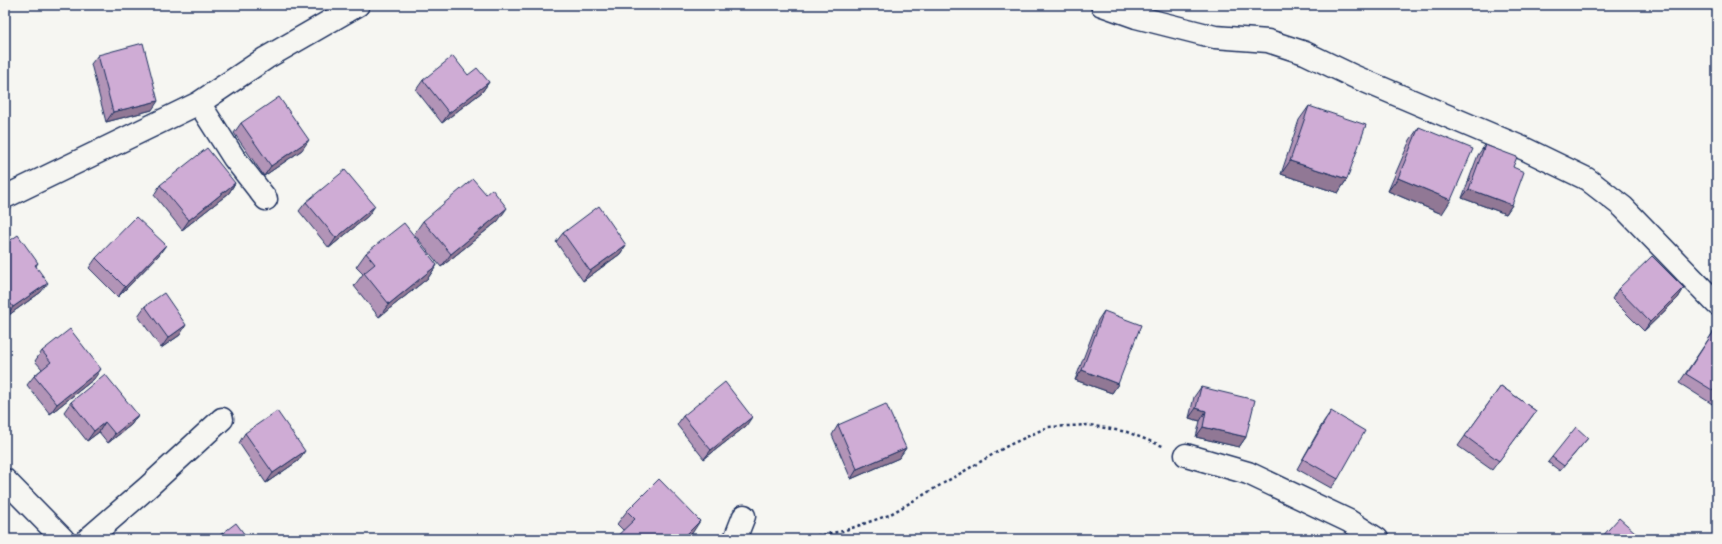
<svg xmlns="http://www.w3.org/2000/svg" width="1722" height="544" font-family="'Comic Neue',sans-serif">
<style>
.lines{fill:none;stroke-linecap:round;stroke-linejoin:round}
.minor-casing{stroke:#1b2f5e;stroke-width:25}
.path{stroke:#1b2f5e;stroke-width:2.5;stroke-dasharray:3 3;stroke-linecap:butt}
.minor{stroke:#f6f6f2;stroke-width:22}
.wall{fill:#b294b7;stroke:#1b2f5e}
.shaded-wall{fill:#917895;stroke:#1b2f5e}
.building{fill:#cfacd5;stroke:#1b2f5e}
</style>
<rect width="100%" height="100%" fill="#f6f6f2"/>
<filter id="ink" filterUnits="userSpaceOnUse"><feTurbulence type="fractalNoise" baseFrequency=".025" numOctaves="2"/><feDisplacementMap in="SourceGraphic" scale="8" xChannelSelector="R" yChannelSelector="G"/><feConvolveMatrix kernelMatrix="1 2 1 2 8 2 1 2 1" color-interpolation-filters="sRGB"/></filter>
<g filter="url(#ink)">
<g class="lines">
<g class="minor-casing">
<path id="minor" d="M1102,5l34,12 79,20 53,4 37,12 48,23 172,73 62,30 36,28 94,97
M199,103l35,55 32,41
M5,197l194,-94 67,-45 92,-53
M1186,455l62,18 101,48 28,18
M5,480l58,59
M88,539l60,-52 74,-68
M735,539l9,-23"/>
</g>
<path class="path" d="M799,539l44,-8 46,-16 120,-70 39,-18 41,-2 38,7 38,15"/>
<use href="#minor" class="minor"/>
</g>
<path class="wall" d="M98,55l54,55 -46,12 -15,-58z
M468,75l21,7 -7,10 -40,31 -26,-33 7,-10z
M1309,106l38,73 -9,14 -57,-19 18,-54z
M241,123l61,27 -38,26 -30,-43z
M1419,127l23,87 -54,-23 22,-51z
M1485,145l27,60 -6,9 -44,-16 16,-43z
M235,183l-6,10 -47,37 -28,-35 6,-10z
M486,194l12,27 -57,46 -27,-33 9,-13z
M306,202l62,14 -39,32 -30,-37z
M563,233l63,12 -6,9 -37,27 -27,-39z
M5,244l33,19 -2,3 5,26 -35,25 -1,-2z
M366,253l71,12 -9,13 -49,39 -25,-31 9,-12 -7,-7z
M159,255l-41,42 -29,-29 7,-10z
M1684,288l-6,10 -34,33 -32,-32 6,-10z
M145,306l35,29 -19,13 -23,-32z
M1104,311l14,73 -6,9 -37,-13 23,-60z
M1716,328l1,1v78l-38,-24z
M42,351l52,28 -44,35 -23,-29 7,-9 8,-7 -7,-8z
M1501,386l35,25 -44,59 -34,-24z
M1201,387l45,50 -7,10 -43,-10 4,-16 -11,-3 5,-21z
M71,402l67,13 -7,10 -23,18 -9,-11 -12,9 -23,-29z
M1331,411l7,68 -7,9 -34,-19 27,-48z
M683,416l63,10 -42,33 -27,-34z
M838,425l68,23 -7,10 -48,21 -19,-44z
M245,433l53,28 -32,22 -27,-40z
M1588,438l-28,33 -12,-9 4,-5z
M627,511l64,24 -68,-5 -6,-6z"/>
<path class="shaded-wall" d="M489,82l-7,10 -40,31 7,-10z
M158,101l-6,9 -46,12 7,-10z
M309,140l-7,10 -38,26 7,-10z
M1290,161l57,18 -9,14 -57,-19z
M1398,178l53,22 -9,14 -54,-23z
M235,183l-6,10 -47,37 7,-10z
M1469,189l43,16 -6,9 -44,-16z
M375,206l-7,10 -39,32 7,-10z
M507,208l-9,13 -57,46 10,-13z
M166,245l-7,10 -41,42 7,-10z
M626,245l-6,9 -37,27 7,-10z
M437,265l-9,13 -49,39 10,-13z
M48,283l-7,9 -35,25 7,-10z
M1684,288l-6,10 -34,33 6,-9z
M186,325l-6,10 -19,13 7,-10z
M101,369l-7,10 -44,35 7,-10z
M1082,370l36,14 -6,9 -37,-13z
M1196,408l10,3 -6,10 -11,-3z
M138,415l-7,10 -23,18 7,-9z
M752,417l-6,9 -42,33 7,-9z
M105,422l-6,10 -12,9 7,-10z
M1203,427l43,10 -7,10 -43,-10z
M906,448l-7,10 -48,21 6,-10z
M305,451l-7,10 -32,22 7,-10z
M700,521l-9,14 -5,4h-4z"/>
<path class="building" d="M143,43l15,58 -45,11 -15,-57z
M453,56l15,19 9,-7 12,14 -40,31 -26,-33z
M279,97l30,43 -38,26 -30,-43z
M1309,106l57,19 -19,54 -57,-18z
M1419,127l54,22 -22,51 -53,-22z
M1485,145l32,12 -4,10 11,5 -12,33 -43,-16z
M207,148l28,35 -46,37 -29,-35z
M345,170l30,36 -39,32 -30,-36z
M473,179l13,15 6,-5 15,19 -56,46 -28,-33z
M599,206l27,39 -36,26 -27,-38z
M136,217l30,28 -41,42 -29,-29z
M404,223l33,42 -48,39 -25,-31 11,-9 -9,-11z
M18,235l20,28 -3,2 13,18 -35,24 -8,-12v-51z
M1652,256l32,32 -34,34 -32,-33z
M164,293l22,32 -18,13 -23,-32z
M1104,311l37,14 -23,59 -36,-14z
M1716,328l1,1v64l-31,-19z
M70,329l31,40 -44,35 -23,-28 17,-14 -9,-11z
M105,374l33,41 -23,19 -10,-12 -11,9 -23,-29z
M725,382l27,35 -41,33 -28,-34z
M1501,386l35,25 -37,50 -34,-25z
M1201,387l54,13 -9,37 -43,-10 3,-16 -10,-3z
M886,404l20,44 -49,21 -19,-44z
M277,411l28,40 -32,22 -28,-40z
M1331,411l34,20 -27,48 -35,-20z
M1576,427l12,11 -24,28 -12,-9z
M659,479l41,42 -18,18h-68l21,-20 -8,-8z
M1619,518l24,21h-43z
M236,523l12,16h-33z"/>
</g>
<rect width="1722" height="544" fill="none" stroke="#f6f6f2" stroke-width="20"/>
<rect x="10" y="10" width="1702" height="524" fill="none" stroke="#1b2f5e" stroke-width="1.5" filter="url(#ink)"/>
</svg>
